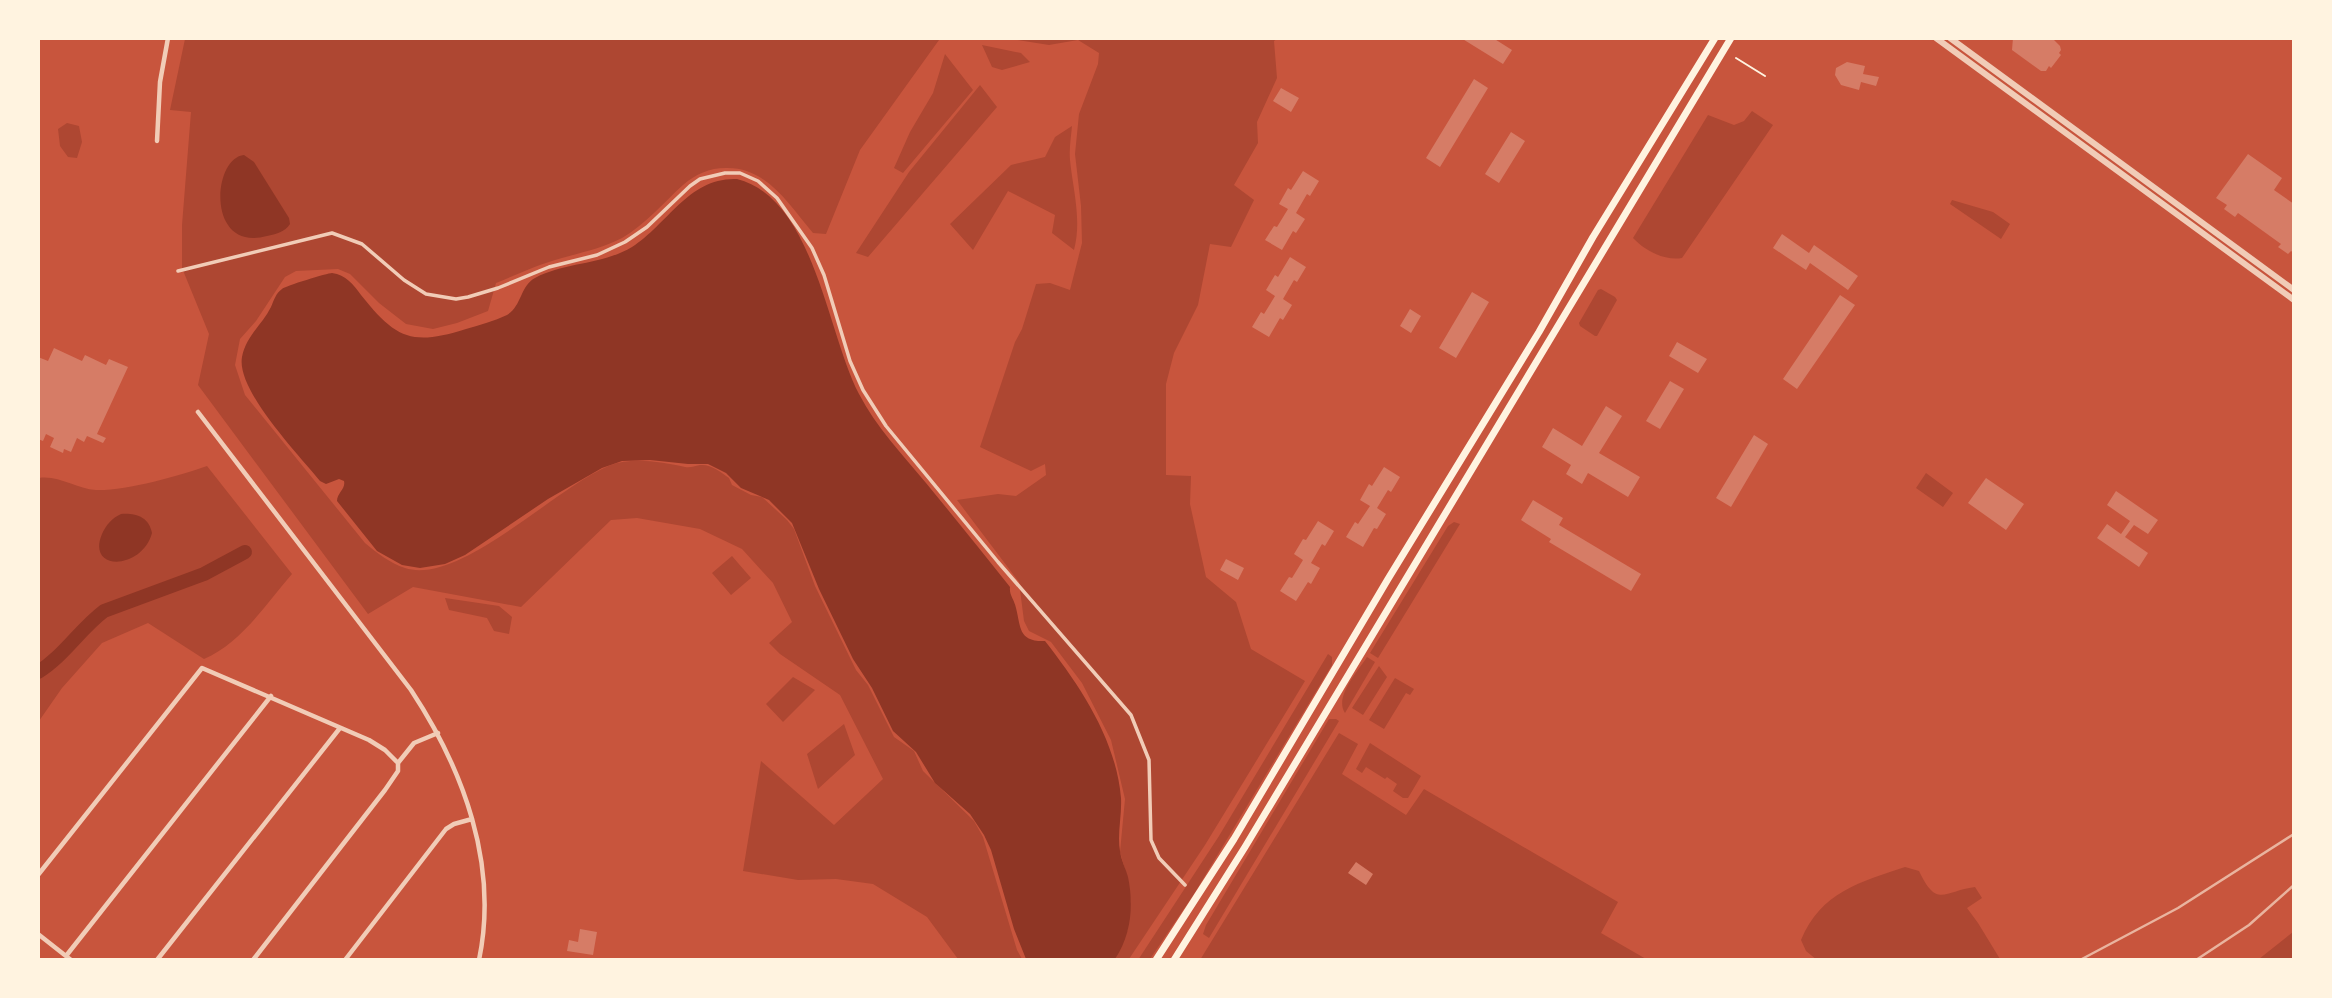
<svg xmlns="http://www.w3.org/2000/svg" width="2332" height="998" font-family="'DejaVu Sans',sans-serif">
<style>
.green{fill:#ae4732}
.water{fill:#8f3625}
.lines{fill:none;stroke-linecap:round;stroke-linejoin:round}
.river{stroke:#8f3625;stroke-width:14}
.building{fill:#d67c66}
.path{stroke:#fff3e0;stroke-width:2}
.pedestrian{stroke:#f1ccb7;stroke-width:3.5}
.minor{stroke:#f1ccb7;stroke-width:4.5}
.tertiary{stroke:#f1ccb7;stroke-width:6}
.secondary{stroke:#fff3e0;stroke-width:7}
.rail{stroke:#e9b49f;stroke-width:2.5}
</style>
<rect width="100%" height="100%" fill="#c8553d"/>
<path class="green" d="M185,39h758l-4,1 -79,110 -34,84 -13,-1c-24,-28 -46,-66 -87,-65 -17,0 -30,6 -43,17 -20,18 -37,39 -61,53 -19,10 -39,14 -60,20 -23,6 -44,16 -66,25l-8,28 -31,12 -24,6 -27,-5 -27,-21 -29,-29 -12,-5 -42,2 -11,6 -29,44 -16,18 -5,26 10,30 120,148c12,10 25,20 40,25 55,18 153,-83 206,-103 21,-8 52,-3 74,2 6,1 9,-1 15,-2 11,-1 21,7 29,13l3,7 19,10 11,2 25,23 7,9 21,57 41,84 12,15 26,52 20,14 9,20 51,50 9,16 34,113 5,9h-64l-31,-42 -54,-33 -37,-5 -38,1 -55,-9 18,-110 73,64 49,-46 -43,-84 -60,-41 -11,-11 23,-21 -19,-39 -31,-34 -42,-20 -63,-11 -26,2 -90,87 -108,-20 -45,27 -170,-229 11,-51 -27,-66v-43l9,-113 -21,-2z
M1012,39h265l-3,2 3,37 -20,44 1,21 -24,42 20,15 -23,47 -21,-3 -12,61 -24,48 -8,31v91l25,1 -1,28 16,73 30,25 15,47 54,32 -100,164 -76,114h-14l13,-30 3,-27 -4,-26 -7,-24 5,-53 -14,-59 -29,-57 -31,-41 -22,-11 -5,-10 -5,-39 -62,-82 41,-6 18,2 30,-21 -1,-11 -14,7 -51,-24 35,-105 7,-13 14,-45 14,-1 20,7 12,-47 -1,-37 -6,-52 4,-40 19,-50 1,-11 -21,-13 -29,5z
M982,45l39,8 9,9 -28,8 -10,-3z
M945,54l28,36 -70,83 -9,-5 16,-36 23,-39z
M980,85l17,22 -129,150 -12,-4 53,-81z
M1752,111l21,14 -91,133c-17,3 -37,-7 -49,-20l75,-123 26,10 10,-4z
M67,123l12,3 3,16 -5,16 -9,-1 -8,-11 -2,-17z
M1072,126c-1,11 -3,23 -2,34 3,30 12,60 4,90l-22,-17 3,-18 -47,-24 -35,59 -23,-26 61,-59 34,-8 10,-20z
M1952,200l41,12 17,12 -9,15 -51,-35z
M1601,289l14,8 2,3 -20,36h-2l-15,-10 -1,-3 19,-33z
M207,466l85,108c-26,30 -51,69 -88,85l-56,-36 -46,20 -40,45 -23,33v-243c20,-3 37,11 57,12 28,1 84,-14 111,-24z
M1926,473l27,20 -10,14 -27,-19z
M1454,522l6,2 -82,134 -8,-5 78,-127z
M732,556l19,22 -20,17 -19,-22z
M445,598l54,8 13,11 -3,17 -15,-3 -7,-13 -38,-8z
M1328,654l4,3v8l-138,229 -44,65 -12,1 81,-124z
M1367,657l8,5 -30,51c-11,-16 13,-42 22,-56z
M1379,666l8,11 -24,38 -11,-7z
M793,677l22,13 -32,32 -17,-18z
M1395,678l19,11 -4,6 -4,-2 -22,36 -15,-9z
M1329,719h7l3,2 -130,217 -6,-4 3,-9z
M844,724l11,31 -37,34 -11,-35z
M1339,733l19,11 -16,30 64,41 18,-26 194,113 -17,31 45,26 -446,1z
M1370,743l51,33 -13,22h-5l-10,-7 4,-7 -10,-7 -2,2 -19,-12 -4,6 -6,-4z
M1905,867l14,4c18,38 25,20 56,16l7,11 -15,10 11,15 22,36 -183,1 -11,-9 -5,-11c20,-48 59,-58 104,-73z
M2293,932v27h-34z"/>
<path class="water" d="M244,155l10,7 35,56 1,6c-5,8 -14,10 -23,12 -61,17 -55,-78 -23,-81z
M737,179c77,19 90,154 122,215 17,33 43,60 67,89 28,34 56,69 84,104 -1,8 4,12 6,21 5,19 2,34 29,33 35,45 71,98 76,157 1,18 -4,36 -1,53 1,9 6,18 8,26 6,29 3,58 -13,82h-89l-12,-30 -23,-79 -7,-15 -14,-21 -35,-31 -19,-31 -23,-21 -21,-43 -19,-29 -34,-70 -27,-66 -23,-23 -28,-12 -15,-15 -18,-9h-20l-38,-4 -28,1 -20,7 -54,31 -83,56 -20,9 -25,4 -18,-3 -25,-14 -40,-50c0,-8 9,-12 7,-20l-5,-2 -13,5 -6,-3c-21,-26 -84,-91 -78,-124 4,-21 20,-32 29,-50 3,-7 5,-14 11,-18 3,-3 46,-16 50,-16 14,2 21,11 29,22 35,44 51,51 105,34 14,-4 28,-8 41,-14 15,-9 13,-29 28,-37 30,-16 67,-13 97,-31 36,-23 57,-70 105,-68z
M121,514c15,-1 28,3 31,19 -10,37 -66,39 -50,1 4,-9 10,-16 19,-20z"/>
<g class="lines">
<path class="river" d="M38,672c26,-16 42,-43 66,-61l100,-37 41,-22"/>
</g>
<path class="building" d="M1461,38h32l19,12 -9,14z
M2013,38h39l8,8 1,4 -2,3 2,2 -10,13 -2,-2 -3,5h-5l-29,-21z
M1847,62l18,4 -2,8 16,3 -3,9 -15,-4 -2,8 -18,-5 -6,-10 1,-7z
M1474,79l14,9 -48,79 -14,-9z
M1281,88l18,10 -8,14 -18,-11z
M1511,132l14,9 -26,42 -14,-9z
M2248,154l34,24 -8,12 20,14v49l-3,-2 -3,3 -10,-7 3,-3 -43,-31 -3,4 -11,-8 3,-4 -11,-7z
M1303,171l16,10 -9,15 -3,-2 -11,19 9,6 -9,14 -3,-2 -11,19 -17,-10 9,-14 3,1 11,-18 -9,-5 9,-16 3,2z
M1782,234l27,19 5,-8 44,31 -10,14 -38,-27 -4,7 -33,-22z
M1290,257l16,10 -9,15 -3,-2 -11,19 9,6 -9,15 -3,-2 -11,19 -17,-10 9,-15 3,2 11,-18 -9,-6 9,-15 3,2z
M1472,292l17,10 -33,56 -17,-10z
M1840,295l15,10 -58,84 -14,-10z
M1410,309l11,7 -10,17 -11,-7z
M1677,342l30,17 -9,14 -29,-17z
M54,348l28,13 3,-6 21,10 3,-6 19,8 -31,67 9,4 -3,5 -16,-7 -3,6 -7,-4 -6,14 -7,-3 -1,4 -13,-6 4,-9 -8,-4 -3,7 -5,-2v-82l10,4z
M1670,381l14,8 -24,40 -14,-8z
M1606,406l16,10 -23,37 41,24 -12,20 -40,-24 -6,11 -16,-10 5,-9 -29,-18 11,-19 29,18z
M1754,435l14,9 -37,63 -15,-9z
M1384,467l16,10 -9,15 -3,-2 -11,18 9,6 -9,15 -3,-1 -11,19 -17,-10 9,-15 3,2 12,-18 -10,-6 9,-16 3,2z
M1986,478l38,26 -18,26 -38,-27z
M2116,491l42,29 -10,14 -14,-9 -9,12 23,16 -9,14 -42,-29 10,-14 14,10 9,-13 -23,-16z
M1533,500l30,18 -4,7 82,49 -10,17 -82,-49 2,-3 -30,-19z
M1318,521l16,10 -9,15 -3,-2 -11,19 9,5 -9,16 -3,-2 -12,19 -16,-10 9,-14 3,1 11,-18 -9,-6 9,-15 3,1z
M1226,559l18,9 -6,12 -18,-10z
M1356,862l17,12 -7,11 -18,-12z
M580,929l17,3 -4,23 -26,-4 2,-11 9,2z"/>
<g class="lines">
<path class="path" d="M1736,58l29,18"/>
<path class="pedestrian" d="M178,271l154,-38 30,11 42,36 22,14 30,5 12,-2 30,-9 51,-21 48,-12 28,-13 22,-15 43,-41 10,-7 25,-6h15l18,8 19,17 35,50 12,27 26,86 13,29 23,36 112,136 133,153 18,45 2,80 8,18 26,27"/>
<path class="minor" d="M157,141l3,-59 8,-44
M198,412l213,278c52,79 88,174 68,270
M38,875l164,-207 167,72 16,10 13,13 16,-20 24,-10
M38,934l33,26
M66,956l205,-260
M157,960l183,-232
M253,960l132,-170 13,-19v-8
M345,960l101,-131 8,-5 18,-5"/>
<path class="tertiary" d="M1936,38l358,262
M1950,38l344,252"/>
<path class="secondary" d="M1156,960l78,-121 154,-260 151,-247 54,-95 122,-199
M1174,960l71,-113 486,-809"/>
<path class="rail" d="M2080,960l98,-52 116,-74
M2196,960l53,-35 45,-40"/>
</g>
<rect width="2332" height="998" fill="none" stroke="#fff3e0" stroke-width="80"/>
</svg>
